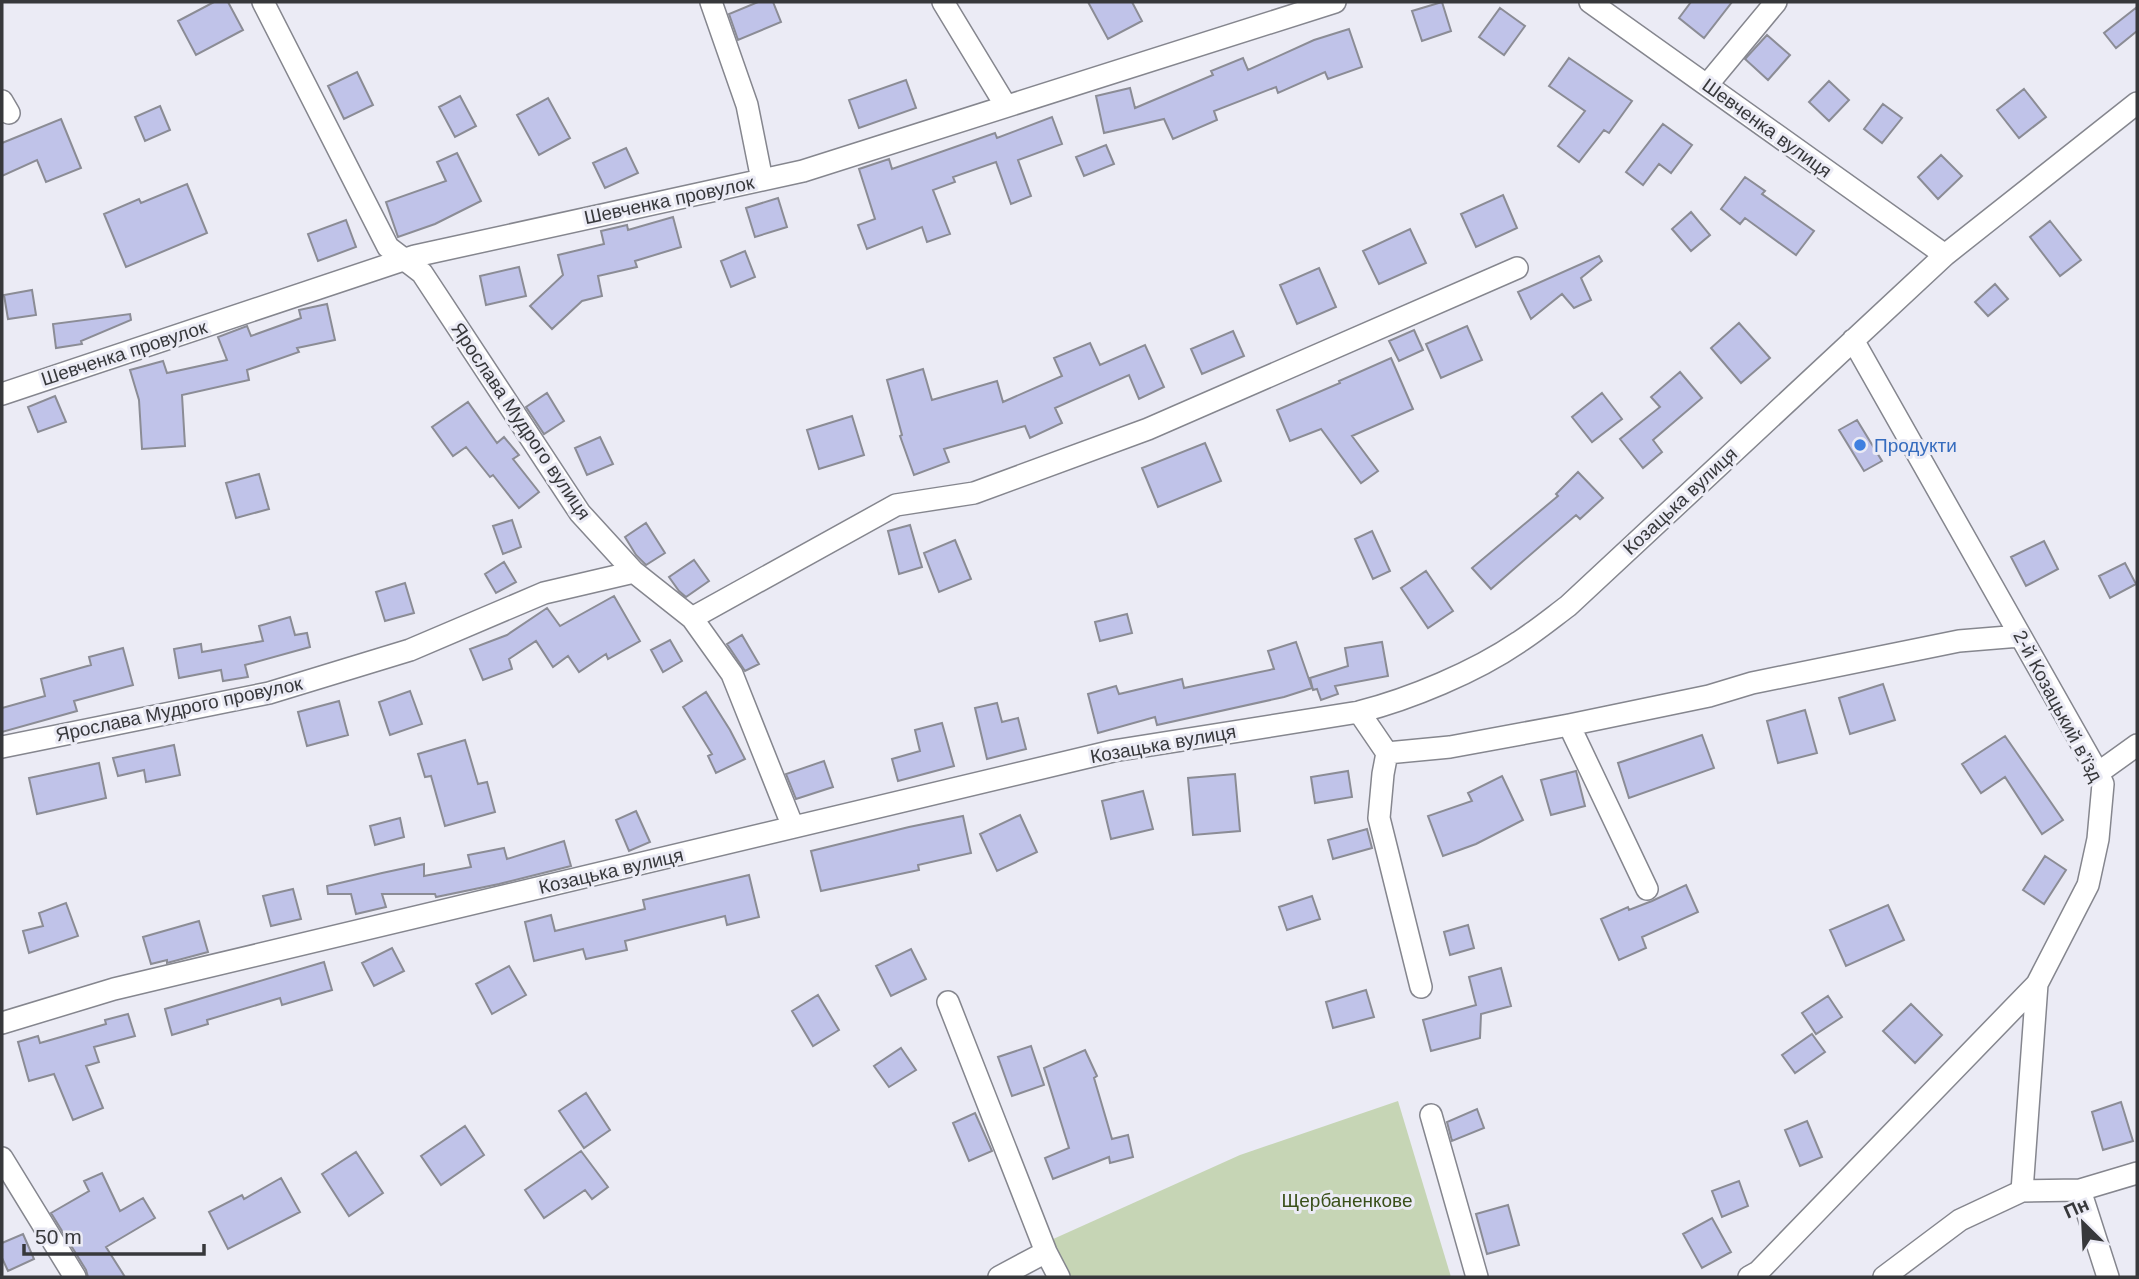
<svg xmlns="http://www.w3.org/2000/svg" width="2139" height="1279" font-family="Arial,sans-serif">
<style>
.green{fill:#c6d5b5}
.building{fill:#c0c3e9;stroke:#8b8c95;stroke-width:2}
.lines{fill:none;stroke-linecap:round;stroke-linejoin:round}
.minor-casing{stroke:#85868e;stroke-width:24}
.minor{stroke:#fff;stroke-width:21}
.shop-dot{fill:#3f7fe0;stroke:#ebebf5;stroke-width:2.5}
.labels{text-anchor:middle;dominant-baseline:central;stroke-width:6;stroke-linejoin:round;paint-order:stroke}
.street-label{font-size:19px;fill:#37383b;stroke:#ebebf5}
.shop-label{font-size:19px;fill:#366cbe;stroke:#ebebf5;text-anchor:start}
.park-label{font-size:19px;fill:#3a501a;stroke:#ebebf5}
</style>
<rect width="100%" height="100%" fill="#ebebf5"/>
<path class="green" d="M1398,1101l53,176h-382l-18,-37 189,-85z"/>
<path class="building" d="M214,2h14l15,28 -47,25 -18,-34z
M758,2h15l8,20 -43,18 -9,-26z
M1088,2h44l10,19 -34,18z
M1442,2l9,29 -29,10 -10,-30z
M1691,2h41l-28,36 -25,-20z
M2137,7v24l-21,17 -12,-15z
M1500,8l25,18 -21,29 -25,-18z
M1349,29l13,38 -34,12 -3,-7 -47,21 -2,-6 -62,24 3,9 -44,19 -9,-20 -60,14 -8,-37 34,-8 5,20 78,-33 -2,-4 32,-13 5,12 66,-30z
M1767,35l23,20 -22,25 -23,-21z
M1569,58l63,43 -23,32 -5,-3 -25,32 -21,-16 27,-35 -36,-25z
M357,72l16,33 -29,14 -16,-33z
M906,80l10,28 -57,20 -10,-28z
M1829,81l20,19 -20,21 -20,-19z
M2024,89l22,28 -27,21 -22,-28z
M460,96l16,30 -21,11 -16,-30z
M548,98l22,40 -31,17 -22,-40z
M1883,104l19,14 -20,25 -18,-14z
M160,106l10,24 -25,11 -10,-24z
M1052,117l10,27 -44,16 13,36 -20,8 -15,-42 -43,15 2,5 -22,8 17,44 -23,8 -5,-15 -55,22 -9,-24 17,-6 -16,-50 30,-10 3,10 103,-36 2,5z
M61,119l20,49 -35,14 -9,-22 -35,16v-33z
M1663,124l29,21 -21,28 -12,-9 -16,21 -17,-13z
M1106,145l8,19 -30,12 -8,-19z
M626,148l12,25 -33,15 -12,-25z
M457,153l24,48 -46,23 -37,13 -12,-35 60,-21 -9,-19z
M1941,155l21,21 -24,23 -20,-22z
M1745,177l20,14 -3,3 52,37 -18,24 -51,-37 -5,6 -19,-15z
M187,184l20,49 -81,34 -22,-53 35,-15 2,4z
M1503,195l14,33 -41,19 -15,-33z
M778,198l9,29 -32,10 -9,-29z
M1691,212l19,23 -19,16 -19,-22z
M673,217l8,30 -46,14 2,6 -39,9 4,20 -20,5 -30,28 -22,-23 33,-31 -5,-20 46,-11 -3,-13 26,-6 1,5z
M346,220l10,27 -38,14 -10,-27z
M2050,221l31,39 -21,16 -30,-39z
M1410,229l16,34 -47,21 -16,-33z
M745,251l10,26 -24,10 -10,-26z
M1599,256l3,5 -21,17 10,22 -17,8 -12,-14 -31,25 -13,-27z
M519,267l7,29 -40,9 -6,-29z
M1319,268l17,39 -39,17 -17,-39z
M1995,284l13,15 -20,17 -13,-14z
M32,290l4,25 -28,4 -4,-24z
M327,304l8,36 -38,8 2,4 -52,18 2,10 -67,15 3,51 -43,3 -3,-49 -9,-30 33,-9 4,12 60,-13 -9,-23 29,-11 4,10 50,-18 -2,-8z
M130,314l1,6 -50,21 1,3 -26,4 -3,-24z
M1739,323l31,35 -29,25 -30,-35z
M1467,326l15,34 -41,18 -15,-34z
M1414,330l9,20 -24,11 -10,-20z
M1233,331l11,25 -42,18 -11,-25z
M1090,343l10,22 45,-20 19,42 -25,12 -10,-24 -74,33 7,15 -32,15 -5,-12 -81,23 5,13 -35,13 -14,-39 2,-1 -15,-55 36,-11 9,31 65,-19 6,21 59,-26 -8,-18z
M1391,358l22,51 -61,27 26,35 -17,12 -40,-54 -31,12 -13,-31 63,-27 -1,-2z
M1680,372l22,26 -49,42 9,12 -19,16 -23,-29 40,-32 -9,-10z
M547,393l17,28 -20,13 -18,-27z
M1602,393l20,26 -30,23 -20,-25z
M55,396l11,26 -28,10 -10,-25z
M468,402l29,41 7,-6 15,18 -6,4 26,33 -20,16 -26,-33 -3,2 -24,-30 -13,9 -21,-29z
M852,416l12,39 -45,14 -12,-39z
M1857,420l25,41 -18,10 -25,-41z
M600,437l13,27 -26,11 -12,-27z
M1205,443l16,38 -63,26 -16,-39z
M1578,472l25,26 -23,21 -4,-4 -85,74 -19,-21 86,-72 -2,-2z
M259,474l10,35 -33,9 -10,-35z
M512,520l9,27 -18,7 -10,-28z
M646,523l19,30 -19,12 -10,-10 -11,-18z
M910,525l12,42 -23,7 -11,-43z
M1372,531l18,40 -17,8 -18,-40z
M955,540l16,39 -32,13 -15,-39z
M2044,541l14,28 -32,17 -15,-29z
M694,560l15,21 -23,16 -7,-6 -10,-14z
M504,562l12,20 -20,11 -11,-19z
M2125,563l11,21 -26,14 -11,-22z
M1426,571l27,40 -25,17 -27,-40z
M405,583l9,30 -29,8 -9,-29z
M614,596l26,45 -32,18 -2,-5 -27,18 -11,-16 -15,11 -17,-26 -27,18 3,10 -29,11 -13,-31 37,-14 40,-27 13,18z
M1127,614l5,19 -32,8 -5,-19z
M290,617l5,18 12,-2 3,14 -65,18 3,12 -25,4 -2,-11 -42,8 -5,-29 27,-5 1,8 61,-11 -4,-15z
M742,635l17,29 -14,7 -18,-27z
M670,640l12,21 -19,11 -12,-22z
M1296,642l16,46 -28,9 -127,28 -2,-8 -57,16 -10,-39 28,-8 3,8 63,-15 2,9 90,-19 -6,-18z
M1382,642l6,34 -53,10 3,8 -17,6 -4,-11 -4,1 -3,-12 38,-12 -3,-18z
M123,648l10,37 -59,16 3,10 -75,21v-24l43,-12 -4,-17 50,-14 -2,-8z
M1883,684l12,36 -45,14 -11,-36z
M410,691l12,33 -32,11 -11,-33z
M706,692l24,38 15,29 -29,14 -8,-17 4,-2 -29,-47z
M339,701l9,34 -41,11 -9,-34z
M997,703l5,19 16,-4 8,31 -39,10 -12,-51z
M1805,710l12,43 -39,10 -11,-42z
M942,723l12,43 -56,15 -6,-22 28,-8 -5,-21z
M1702,735l12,33 -85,30 -11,-35z
M2005,736l58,84 -21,14 -37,-57 -24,16 -19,-29z
M465,740l13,44 9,-2 8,30 -50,14 -14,-50 -6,1 -7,-23z
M174,745l6,30 -34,7 -2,-12 -26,6 -5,-18z
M824,761l9,26 -37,12 -10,-25z
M99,763l7,35 -69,16 -8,-36z
M1348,771l4,26 -37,6 -4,-26z
M1576,771l9,35 -34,9 -10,-35z
M1235,774l5,57 -47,4 -5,-57z
M1502,776l21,44 -47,24 -33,12 -15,-40 44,-15 -4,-8z
M1143,791l10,38 -42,10 -9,-38z
M636,811l14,31 -21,9 -13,-31z
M1020,815l17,37 -40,19 -17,-37z
M963,816l8,37 -53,12 1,5 -98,21 -10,-40 98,-24z
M400,818l4,19 -29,8 -5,-19z
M1367,829l5,19 -39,11 -5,-19z
M564,841l7,25 -72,18 -63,13 -1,-3h-53l4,13 -30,7 -5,-20h-23l-1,-8 55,-13 42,-9v12l47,-9 -3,-12 36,-7 3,11z
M2045,856l21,14 -22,34 -21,-14z
M749,875l10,42 -32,8 -2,-9 -100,25 2,9 -41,9 -3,-10 -49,12 -9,-39 26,-7 4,16 90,-22 -2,-9z
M1686,885l12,27 -56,25 4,11 -27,12 -18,-41 27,-12 1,3 23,-9z
M293,889l8,30 -30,7 -8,-30z
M1312,896l8,23 -33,11 -8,-23z
M66,903l12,33 -49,17 -6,-22 20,-5 -4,-13z
M1888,905l16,35 -58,26 -16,-36z
M199,921l9,31 -41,11v-3l-16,4 -8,-27z
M1468,925l6,23 -24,7 -6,-23z
M392,948l12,23 -30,15 -12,-23z
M911,949l15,30 -35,17 -15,-30z
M324,962l8,28 -50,15 -2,-7 -73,22 1,4 -36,11 -7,-26z
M509,966l17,29 -34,19 -16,-30z
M1501,968l10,38 -30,8 -1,24 -49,13 -8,-31 53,-15 -7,-28z
M1366,990l8,27 -41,11 -7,-26z
M818,995l21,35 -26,16 -21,-35z
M1828,996l14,21 -26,17 -14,-21z
M1911,1004l31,31 -27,28 -32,-32z
M128,1014l7,22 -41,11 5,15 -13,4 17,42 -30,12 -19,-46 -25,7 -11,-39 20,-6 2,7 66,-19 -1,-4z
M1812,1034l13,18 -30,21 -13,-18z
M1031,1046l13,39 -32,11 -14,-39z
M901,1048l15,22 -27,17 -15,-21z
M1085,1050l12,26 -3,2 18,61 16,-4 5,22 -23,6 -1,-6 -56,22 -8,-21 24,-10 -25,-80z
M586,1093l24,37 -26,18 -25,-37z
M2121,1102l12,39 -30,9 -11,-38z
M1477,1109l7,19 -32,13 -5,-19z
M975,1113l17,38 -23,10 -16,-38z
M1807,1121l15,36 -22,9 -15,-36z
M465,1126l19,29 -43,30 -20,-29z
M581,1151l27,36 -16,12 -7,-9 -41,28 -19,-28z
M356,1152l27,41 -34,23 -27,-42z
M102,1173l18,38 23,-13 12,20 -49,29 19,30h-37l-2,-7 -35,-57 38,-22 -5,-10z
M281,1178l19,34 -72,37 -19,-37 33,-17 2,4z
M1739,1181l9,25 -26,11 -10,-26z
M1508,1205l11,40 -32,9 -11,-40z
M1712,1218l19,34 -29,16 -19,-34z
M23,1234l11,25 -26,12 -6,-13v-15z"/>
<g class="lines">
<g class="minor-casing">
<path id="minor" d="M263,2l125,245 34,26 158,240 54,59 58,46 40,56 61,153
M711,2l36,103 15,75
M943,2l63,104
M1590,2l355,253
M1707,85l69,-83
M2,101l7,12
M2,394l413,-138 388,-85 532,-169
M692,618l204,-113 78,-12 174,-64 369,-161
M1359,712l28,41 63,-6 119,-22 140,-29 43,-13 207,-42 61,-5
M1569,725l78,164
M2,747l267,-54 141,-43 134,-57 90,-21
M1387,753l-4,21 -4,44 42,169
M2098,773l39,-28
M948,1002l98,250 13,25
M2,1023l112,-34 999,-238 246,-39c51,-13 116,-40 160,-70 17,-11 33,-24 49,-36l377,-351 192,-152
M1431,1115l46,162
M2,1158l73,119
M2080,1190l28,87
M2022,1191l15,-207
M999,1277l47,-25
M1749,1277l9,-5 279,-288 51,-99 10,-46 5,-55 -5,-11 -245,-433
M1884,1277l76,-57 62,-29 58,-1 57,-17"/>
</g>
<use href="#minor" class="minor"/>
</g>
<circle class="shop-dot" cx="1860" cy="445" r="7"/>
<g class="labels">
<g class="street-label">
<text transform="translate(1767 128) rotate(36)">Шевченка вулиця</text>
<text transform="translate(669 200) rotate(-12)">Шевченка провулок</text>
<text transform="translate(124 353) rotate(-18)">Шевченка провулок</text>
<text transform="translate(521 421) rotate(56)">Ярослава Мудрого вулиця</text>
<text transform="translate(1680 501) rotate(-43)">Козацька вулиця</text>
<text transform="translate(2058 706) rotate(62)">2-й Козацький в’їзд</text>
<text transform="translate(179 709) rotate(-12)">Ярослава Мудрого провулок</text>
<text transform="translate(1163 744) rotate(-10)">Козацька вулиця</text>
<text transform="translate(611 871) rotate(-13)">Козацька вулиця</text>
</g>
<g class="shop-label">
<text x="1874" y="445">Продукти</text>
</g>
<g class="park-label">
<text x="1347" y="1200">Щербаненкове</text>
</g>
</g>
<rect width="2139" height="1279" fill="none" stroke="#37383b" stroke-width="7"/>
<g transform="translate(2083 1223) rotate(336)" stroke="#ebebf5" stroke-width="5" paint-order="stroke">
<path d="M0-5L12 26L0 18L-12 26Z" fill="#37383b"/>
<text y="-10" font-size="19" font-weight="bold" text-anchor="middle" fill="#37383b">Пн</text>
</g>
<path d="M24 1244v10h180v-10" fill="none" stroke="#37383b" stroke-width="3.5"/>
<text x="35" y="1244" font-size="21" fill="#37383b" stroke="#ebebf5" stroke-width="5" paint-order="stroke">50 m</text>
</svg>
